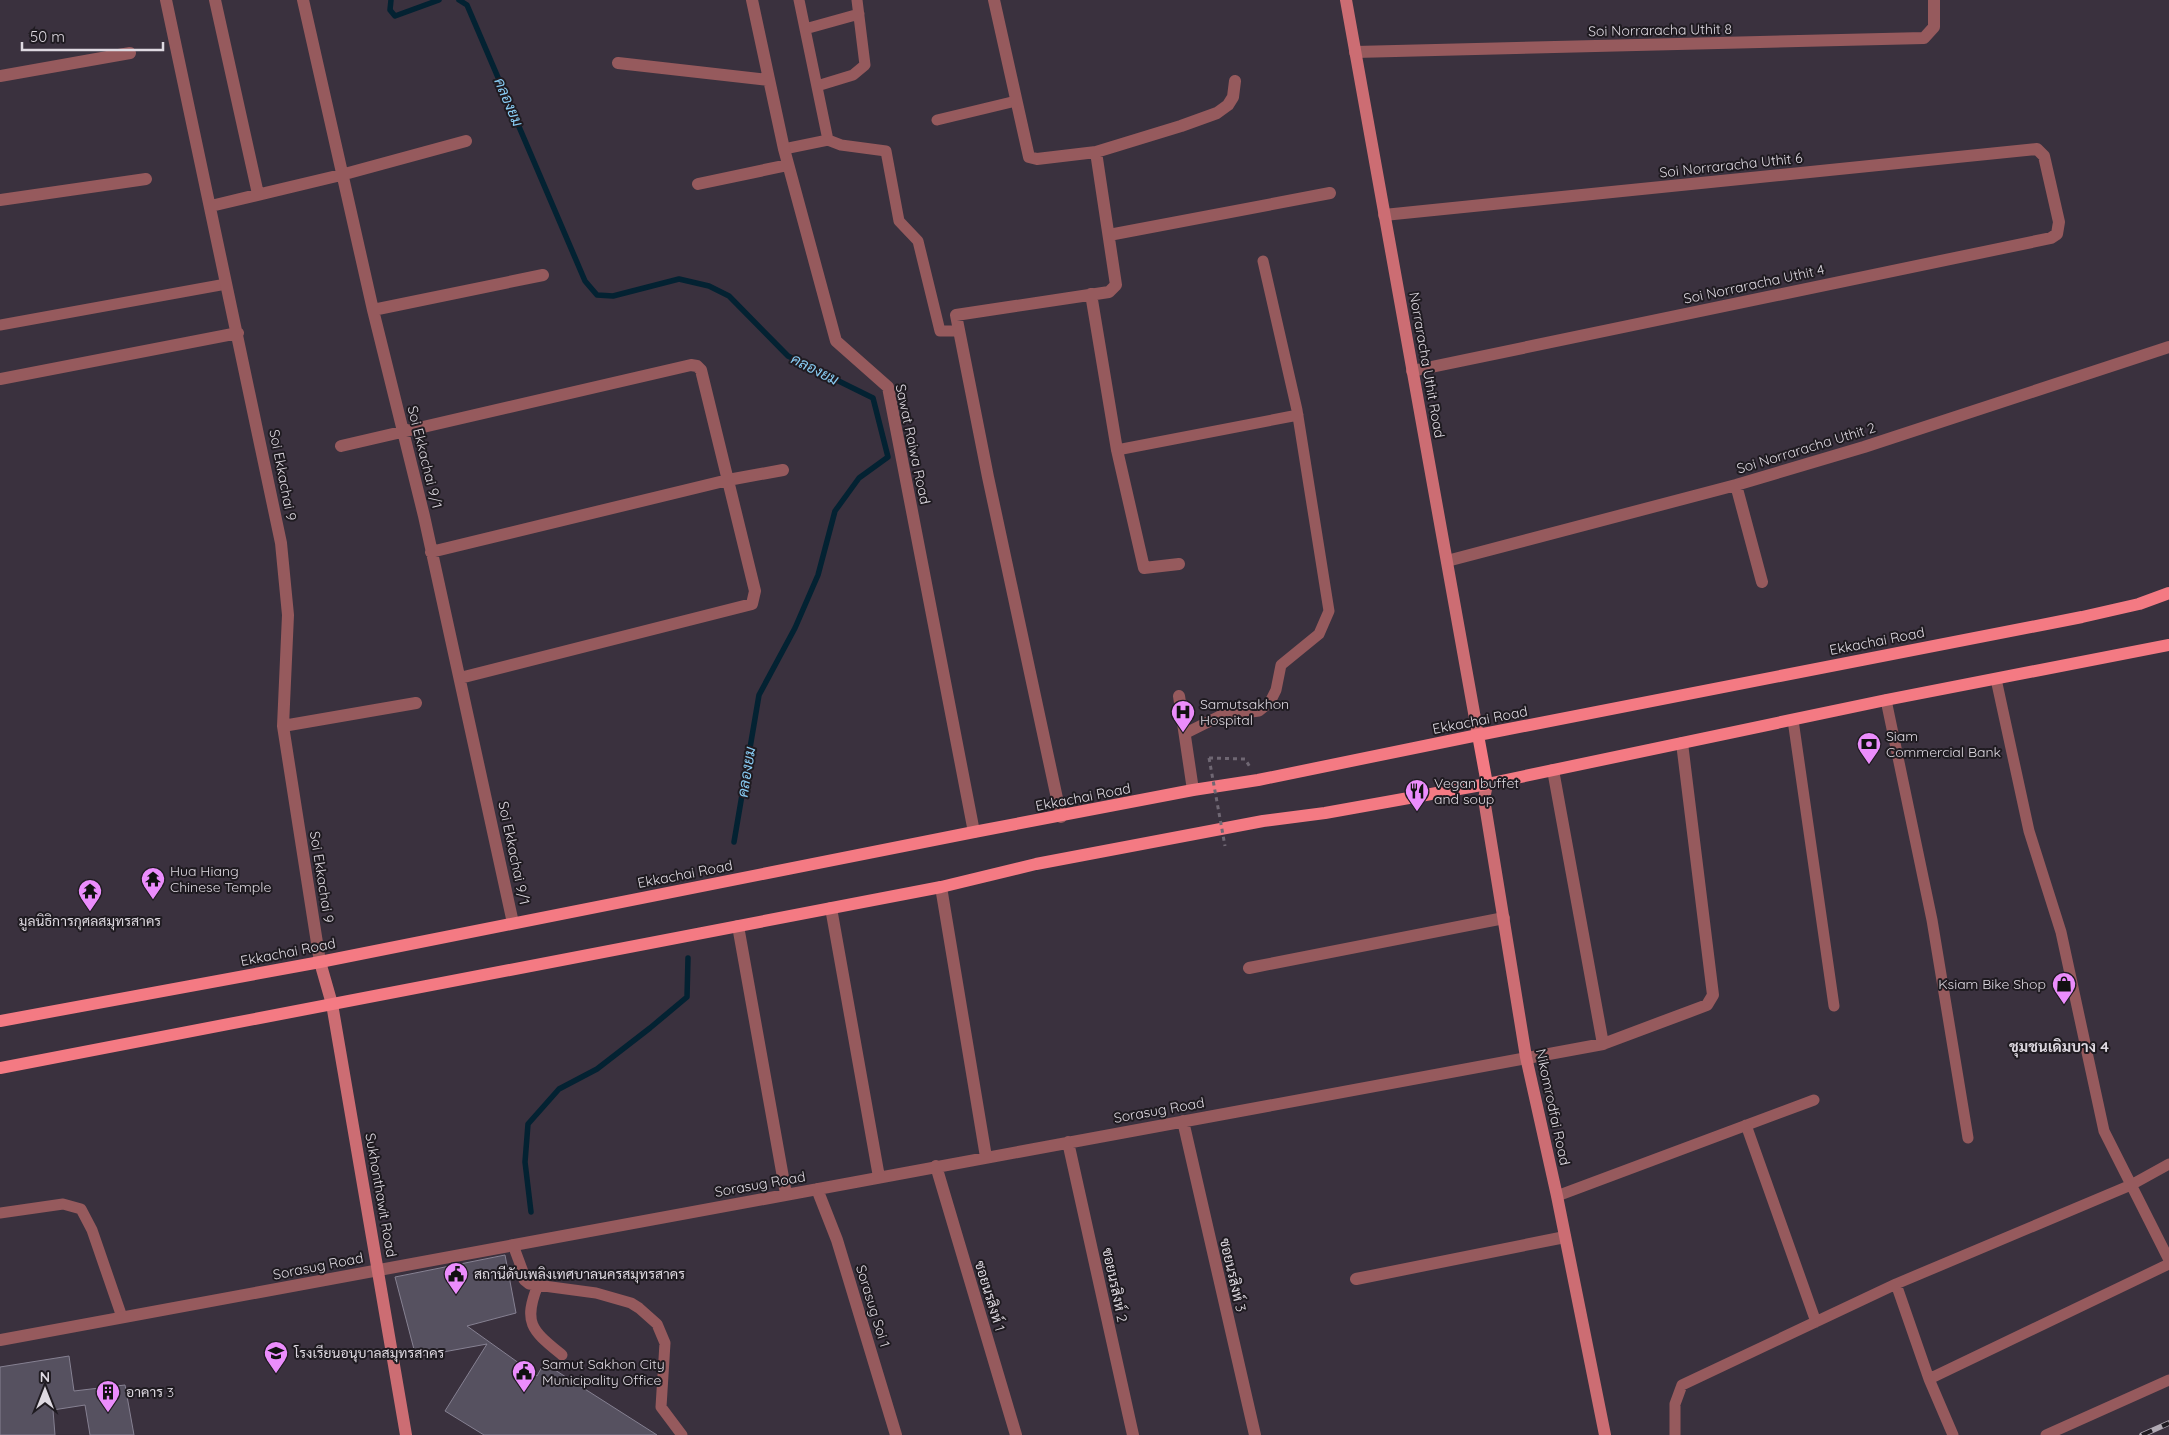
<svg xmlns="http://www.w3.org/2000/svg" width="2169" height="1435" font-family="Quicksand,Sarabun,sans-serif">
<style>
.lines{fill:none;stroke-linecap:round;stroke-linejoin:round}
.stream{stroke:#032232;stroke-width:5.5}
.building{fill:#565160;stroke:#868192}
.path{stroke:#6f6773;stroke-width:3;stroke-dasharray:4 4;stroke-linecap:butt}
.lane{stroke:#965a5d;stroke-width:11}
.street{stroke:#965a5d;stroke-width:12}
.secondary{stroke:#cc6d73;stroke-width:12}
.primary{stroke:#f47a83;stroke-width:12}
.rail-casing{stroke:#b1aab4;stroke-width:5.5}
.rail{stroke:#1f1b21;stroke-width:4;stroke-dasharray:11;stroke-linecap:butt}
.path-bridge{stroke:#6f6773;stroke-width:3;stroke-dasharray:4 4;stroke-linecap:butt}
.labels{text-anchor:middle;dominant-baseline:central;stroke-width:4;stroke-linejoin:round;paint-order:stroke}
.street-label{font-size:14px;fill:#ded9e1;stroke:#1f1b21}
.poi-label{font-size:14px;fill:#ded9e1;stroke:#1f1b21;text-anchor:start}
.water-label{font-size:15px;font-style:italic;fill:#88cbf3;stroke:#1f1b21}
.neighbourhood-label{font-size:15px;font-weight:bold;fill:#ded9e1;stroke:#1f1b21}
</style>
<rect width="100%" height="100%" fill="#3a313e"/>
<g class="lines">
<path class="stream" d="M391,0l-1,10 5,6 44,-16
M459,0l8,5 118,276 12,14 16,1 66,-17 30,7 20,10 59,60 85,42 15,59 -29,21 -24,33 -17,64 -23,53 -36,67 -25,147
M531,1212l-6,-50 3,-38 31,-35 38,-20 53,-41 37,-31 1,-39"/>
</g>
<path class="building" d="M505,1255l11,58 -49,13 70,50 7,-13 113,72h-173l-39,-24 42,-67 -71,13 -21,-80z
M69,1356l5,35 51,-6 9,50h-44l-5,-30 -32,5 2,25h-55v-68z"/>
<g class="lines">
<path class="path" d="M1209,758l36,1 5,8"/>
<path class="lane" d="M805,29l54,-15
M817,86l36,-11 12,-10 -8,-65
M937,120l79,-19
M828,140l13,5 45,6 13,70 19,20 22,90h19
M784,149l44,-9 -29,-140
M0,325l226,-41
M1117,450l181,-35
M1996,679l33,152 32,101 43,199 65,129
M1886,700l46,220 36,218
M1793,720l41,286
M1186,733l34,-17 39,-5 11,-9 6,-12 5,-25 38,-31 10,-23 -32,-201 -34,-149
M1746,1125l70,197
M1557,1196l257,-96
M0,1213l63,-9 18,5 11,21 30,87
M513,1245l13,35h-2l5,4 67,9 35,10 8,5 18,16 8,19 -4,64 21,28
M1896,1284l33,95 24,56
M538,1285c-16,39 -5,46 24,70
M1929,1379l240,-115
M1675,1435v-31l7,-19 214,-101 235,-99 38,-21
M2046,1435l123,-55"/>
<path class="street" d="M166,0l115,543 7,72 -5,111 37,236
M215,0l43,194
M303,0l70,310 51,206 89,407
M752,0l32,149 52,192 52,46 86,445
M994,0l35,157 8,2 59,-7 85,-26 36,-13 11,-8 5,-8 2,-16
M1355,52l569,-14 10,-11v-27
M618,63l151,17
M0,76l130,-23
M698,184l90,-19
M0,200l146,-21
M211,206l130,-31 125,-34
M1384,215l653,-66 7,7 15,66 -2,12 -6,4 -639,133
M1109,235l221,-42
M1091,294l26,156 27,118 35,-4
M373,310l170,-35
M0,379l238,-46
M341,446l350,-81 6,1 4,4 54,221 -3,13 -292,74
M1736,485l26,97
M431,552l297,-72 55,-10
M1447,561l289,-76 128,-38 305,-100
M1179,696l14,94
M283,726l133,-23
M1553,770l50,274
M1061,817l-73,-340 -32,-162 153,-23 7,-7 -20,-133
M941,887l45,270
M831,908l48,269
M738,926l48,268
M1249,968l255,-50
M1183,1121l72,314
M1068,1142l65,293
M936,1166l80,269
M817,1189l20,51 59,195
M1356,1279l209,-42
M0,1340l1603,-296 104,-39 6,-10 -31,-252"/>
<path class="secondary" d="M1346,0l132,735
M1487,784l-3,15 42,258 31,139 48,239
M320,962l12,42 74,431"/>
<path class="primary" d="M1478,735l9,49
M0,1021l320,-59 654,-130 219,-42 65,-10 220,-45 604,-118 57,-13 30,-11
M0,1068l941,-181 95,-23 227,-43 62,-8 162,-29 399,-84 283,-55"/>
<g class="rail-casing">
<path id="rail" d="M2142,1435l27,-12"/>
</g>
<use href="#rail" class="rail"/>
<path class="path-bridge" d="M1209,758l16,88"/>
</g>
<defs>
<g id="hospital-pin" transform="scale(1.25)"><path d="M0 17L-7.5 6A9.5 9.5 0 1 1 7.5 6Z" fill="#eb8dfc" stroke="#1f1b21"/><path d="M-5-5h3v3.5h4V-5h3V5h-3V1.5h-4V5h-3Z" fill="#111"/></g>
<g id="bank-pin" transform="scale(1.25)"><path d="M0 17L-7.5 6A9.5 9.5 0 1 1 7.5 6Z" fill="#eb8dfc" stroke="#1f1b21"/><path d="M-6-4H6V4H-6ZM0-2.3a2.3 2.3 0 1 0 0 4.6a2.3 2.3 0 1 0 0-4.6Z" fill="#111"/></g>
<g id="restaurant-pin" transform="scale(1.25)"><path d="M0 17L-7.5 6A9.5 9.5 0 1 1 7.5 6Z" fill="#eb8dfc" stroke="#1f1b21"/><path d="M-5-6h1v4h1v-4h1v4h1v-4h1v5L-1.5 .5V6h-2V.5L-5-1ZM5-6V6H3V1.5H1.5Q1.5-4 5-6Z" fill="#111"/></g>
<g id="temple-pin" transform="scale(1.25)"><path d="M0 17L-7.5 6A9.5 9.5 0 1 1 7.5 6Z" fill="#eb8dfc" stroke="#1f1b21"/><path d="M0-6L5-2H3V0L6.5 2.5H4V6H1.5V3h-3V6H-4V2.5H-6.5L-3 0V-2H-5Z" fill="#111"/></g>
<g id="shop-pin" transform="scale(1.25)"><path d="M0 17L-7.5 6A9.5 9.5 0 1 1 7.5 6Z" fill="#eb8dfc" stroke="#1f1b21"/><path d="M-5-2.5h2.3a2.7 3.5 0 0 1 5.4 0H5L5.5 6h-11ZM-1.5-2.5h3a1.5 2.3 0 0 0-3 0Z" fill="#111"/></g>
<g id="civic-pin" transform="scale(1.25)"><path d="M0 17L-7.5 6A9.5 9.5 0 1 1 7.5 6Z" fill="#eb8dfc" stroke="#1f1b21"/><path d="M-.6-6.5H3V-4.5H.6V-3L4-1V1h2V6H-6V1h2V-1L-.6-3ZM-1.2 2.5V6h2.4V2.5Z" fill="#111"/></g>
<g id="school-pin" transform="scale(1.25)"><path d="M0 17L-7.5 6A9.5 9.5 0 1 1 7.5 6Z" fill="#eb8dfc" stroke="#1f1b21"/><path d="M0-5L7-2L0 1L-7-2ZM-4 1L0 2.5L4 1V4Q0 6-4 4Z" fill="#111"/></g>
<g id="building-pin" transform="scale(1.25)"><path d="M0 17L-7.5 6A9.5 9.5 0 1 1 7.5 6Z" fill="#eb8dfc" stroke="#1f1b21"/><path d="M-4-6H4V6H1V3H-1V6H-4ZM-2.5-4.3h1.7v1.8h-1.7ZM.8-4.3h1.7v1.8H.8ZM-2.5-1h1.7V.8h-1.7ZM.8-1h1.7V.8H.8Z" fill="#111"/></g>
</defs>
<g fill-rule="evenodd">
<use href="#hospital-pin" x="1183" y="712"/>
<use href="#bank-pin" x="1869" y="744"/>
<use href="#restaurant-pin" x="1417" y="791"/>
<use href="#temple-pin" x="153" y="879"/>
<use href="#temple-pin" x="90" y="891"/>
<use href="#shop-pin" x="2064" y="984"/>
<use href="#civic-pin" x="456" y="1274"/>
<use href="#school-pin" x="276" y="1353"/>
<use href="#civic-pin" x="524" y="1372"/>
<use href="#building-pin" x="108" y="1392"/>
</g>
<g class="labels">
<g class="street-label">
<text transform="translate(1660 30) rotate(-1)">Soi Norraracha Uthit 8</text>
<text transform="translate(1731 165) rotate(-6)">Soi Norraracha Uthit 6</text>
<text transform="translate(1754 284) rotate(-12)">Soi Norraracha Uthit 4</text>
<text transform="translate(1427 365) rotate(80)">Norraracha Uthit Road</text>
<text transform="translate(913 444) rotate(78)">Sawat Raiwa Road</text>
<text transform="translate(1806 448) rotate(-17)">Soi Norraracha Uthit 2</text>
<text transform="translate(425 457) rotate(76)">Soi Ekkachai 9/1</text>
<text transform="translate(283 475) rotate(79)">Soi Ekkachai 9</text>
<text transform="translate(1877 641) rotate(-11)">Ekkachai Road</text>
<text transform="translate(1480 720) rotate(-11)">Ekkachai Road</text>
<text transform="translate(1083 797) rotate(-11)">Ekkachai Road</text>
<text transform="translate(514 853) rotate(78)">Soi Ekkachai 9/1</text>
<text transform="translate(685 874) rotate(-11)">Ekkachai Road</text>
<text transform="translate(322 877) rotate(81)">Soi Ekkachai 9</text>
<text transform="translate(288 952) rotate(-11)">Ekkachai Road</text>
<text transform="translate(1553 1107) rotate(78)">Nikomrodfai Road</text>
<text transform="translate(1159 1110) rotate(-10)">Sorasug Road</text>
<text transform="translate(760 1184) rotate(-10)">Sorasug Road</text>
<text transform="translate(381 1195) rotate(80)">Sukhonthawit Road</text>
<text transform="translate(318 1266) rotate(-11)">Sorasug Road</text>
<text transform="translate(1233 1275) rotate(77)">ซอยนรสิงห์ 3</text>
<text transform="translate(1115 1285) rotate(78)">ซอยนรสิงห์ 2</text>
<text transform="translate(990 1296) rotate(73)">ซอยนรสิงห์ 1</text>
<text transform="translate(873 1306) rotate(73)">Sorasug Soi 1</text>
</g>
<g class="poi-label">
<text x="1200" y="704">Samutsakhon<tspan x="1200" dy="16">Hospital</tspan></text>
<text x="1886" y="736">Siam<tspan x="1886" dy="16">Commercial Bank</tspan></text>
<text x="1434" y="783">Vegan buffet<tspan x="1434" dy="16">and soup</tspan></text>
<text x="170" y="871">Hua Hiang<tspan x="170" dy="16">Chinese Temple</tspan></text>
<text x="90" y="921" text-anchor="middle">มูลนิธิการกุศลสมุทรสาคร</text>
<text x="2046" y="984" text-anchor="end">Ksiam Bike Shop</text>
<text x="474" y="1274">สถานีดับเพลิงเทศบาลนครสมุทรสาคร</text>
<text x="294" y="1353">โรงเรียนอนุบาลสมุทรสาคร</text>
<text x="542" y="1364">Samut Sakhon City<tspan x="542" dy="16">Municipality Office</tspan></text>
<text x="126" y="1392">อาคาร 3</text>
</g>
<g class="water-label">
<text transform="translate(509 102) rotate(67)">คลองยม</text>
<text transform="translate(815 369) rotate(27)">คลองยม</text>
<text transform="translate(746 772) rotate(-81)">คลองยม</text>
</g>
<g class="neighbourhood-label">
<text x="2059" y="1046">ชุมชนเดิมบาง 4</text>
</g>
</g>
<g transform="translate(45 1390)" stroke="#1f1b21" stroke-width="4" paint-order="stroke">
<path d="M0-4L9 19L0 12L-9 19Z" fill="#ded9e1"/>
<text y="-8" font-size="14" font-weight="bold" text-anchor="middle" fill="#ded9e1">N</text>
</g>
<path d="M22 42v8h141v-8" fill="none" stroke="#ded9e1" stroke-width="2.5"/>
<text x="30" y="42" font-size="15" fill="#ded9e1" stroke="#1f1b21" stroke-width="4" paint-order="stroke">50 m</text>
</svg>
